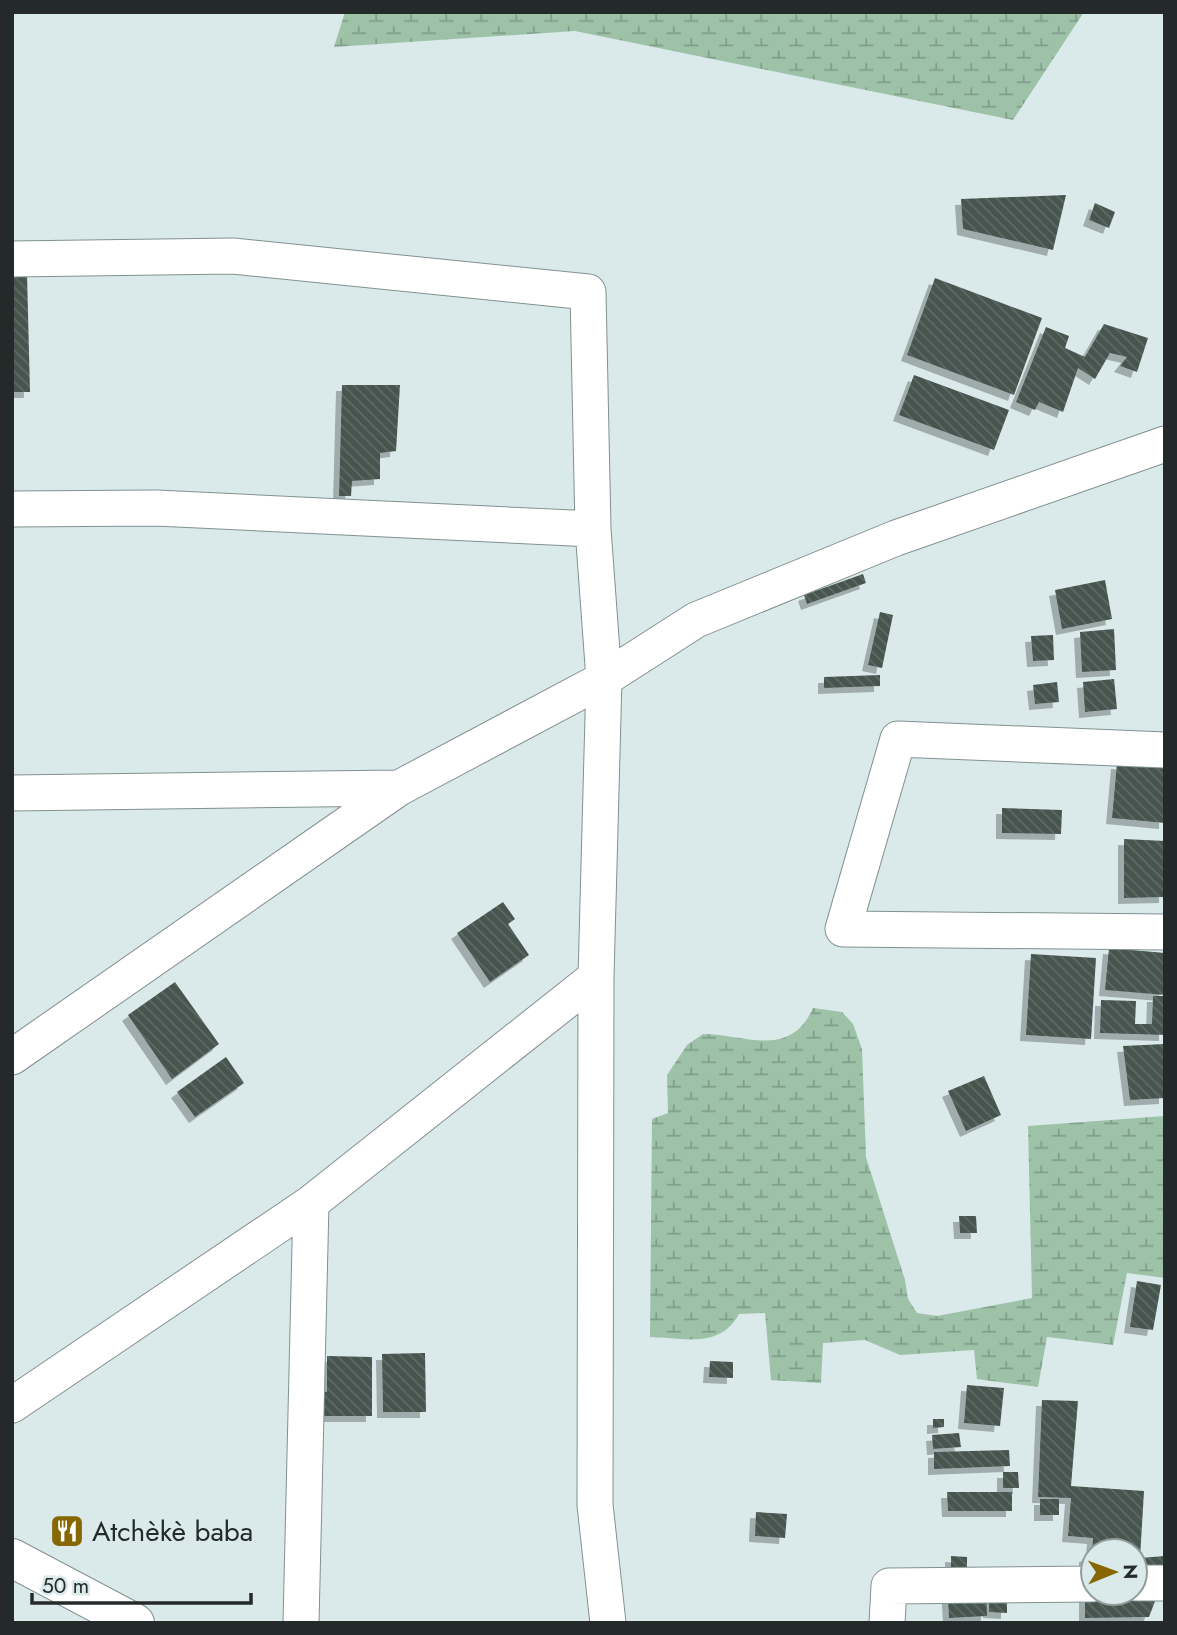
<svg xmlns="http://www.w3.org/2000/svg" width="1177" height="1635" font-family="Jost,sans-serif">
<style>
.wetland{fill:url(#wetland-marsh)}
.building{fill:url(#building-back-hatch);filter:url(#shadow)}
.lines{fill:none;stroke-linecap:round;stroke-linejoin:round}
.street-casing{stroke:#829091;stroke-width:37}
.secondary-casing{stroke:#829091;stroke-width:40}
.street{stroke:#fff;stroke-width:35}
.secondary{stroke:#fff;stroke-width:38}
.labels{text-anchor:middle;dominant-baseline:central;stroke-width:7;stroke-linejoin:round;paint-order:stroke}
.poi-label{font-size:28px;fill:#242a2a;stroke:#daeaea;text-anchor:start}
</style>
<defs>
<pattern id="wetland-marsh" width="20" height="14" patternUnits="userSpaceOnUse" patternTransform="scale(1.75)"><rect width="20" height="14" fill="#9dc2a8"/><path d="M1 5h8M5 5V1M11 12h8M15 12V8" fill="none" stroke="#809e89"/></pattern>
<pattern id="building-back-hatch" width="6" height="6" patternUnits="userSpaceOnUse" patternTransform="scale(1.75)"><rect width="6" height="6" fill="#475450"/><path d="M-1 5l2 2M0 0l6 6M5-1l2 2" fill="none" stroke="#5f6966"/></pattern>
<filter id="shadow"><feDropShadow dx="-6" dy="6" stdDeviation="0" flood-color="#0004"/></filter>
</defs>
<rect width="100%" height="100%" fill="#daeaea"/>
<path class="wetland" d="M345,12h739l-71,108 -438,-89 -241,16z
M813,1008l29,4 11,12 9,25 4,108 39,123 3,19 9,14 20,3 95,-18 -4,-172 137,-10v162l-38,-5 -14,72 -66,-8 -9,50 -61,-8 -3,-29 -74,5 -35,-15 -42,3 -2,40 -50,-3 -6,-67 -26,1c-19,35 -55,24 -89,23l2,-218 16,-6 -1,-38 20,-30 16,-11c41,0 87,26 110,-26z"/>
<path class="building" d="M1066,195l-13,55 -90,-21 -2,-30z
M1095,203l20,9 -6,16 -20,-8z
M12,274h15l3,118h-18z
M935,278l107,40 -28,77 -107,-40z
M1104,324l44,14 -11,34 -17,-6 7,-9 -17,-4 -15,26 -17,-11 -15,44 -24,-10 -4,8 -19,-8 30,-75 23,9 -4,12 20,9z
M914,375l95,35 -15,40 -95,-35z
M342,385h58l-4,66 -16,2v26l-28,2 -1,15h-12z
M863,574l3,9 -59,21 -3,-9z
M1105,580l7,39 -50,10 -7,-39z
M880,612l13,3 -11,53 -14,-3z
M1114,629l2,41 -34,2 -2,-40z
M1053,635l1,25 -21,1 -2,-25z
M880,675v11l-56,2v-11z
M1114,679l3,30 -32,3 -2,-30z
M1057,682l2,20 -24,2 -2,-19z
M1117,763l48,4v56l-53,-5z
M1002,808l60,2 -1,24 -59,-1z
M1124,839l41,2v56l-41,1z
M503,902l12,17 -7,5 21,31 -39,27 -33,-49z
M1109,948l56,5v42l-60,-5z
M1031,954l65,4 -5,81 -65,-4z
M175,982l44,62 -47,35 -44,-64z
M1153,996h12v39l-65,-2 1,-33 35,1 -1,23h17z
M1165,1044v54l-35,2 -7,-54z
M226,1057l18,26 -49,34 -18,-25z
M984,1076l17,39 -35,16 -18,-40z
M959,1216h17l1,17h-17z
M1137,1281l24,4 -8,45 -23,-3z
M425,1353l1,59h-43l-1,-58z
M327,1356l45,1v59h-55v-24h10z
M710,1361l23,1v16l-24,-1z
M967,1385l37,3 -4,38 -36,-3z
M1042,1400l36,1 -7,85 73,5 -4,67 25,-2v19l-16,42 -64,1v-62l8,-2v39h42v-42h-43l1,-13 -25,-2 3,-38 -33,-1z
M933,1419h11v8l-11,1z
M959,1433l2,14 -28,2 -1,-14z
M1009,1450l1,16 -76,3v-17z
M1003,1472h15l1,16h-16z
M947,1492h65v19h-64z
M1040,1499h19v16h-19z
M756,1512l31,2 -2,24 -30,-2z
M951,1556l16,1v15l-16,-1z
M986,1579l1,37 -38,2 -2,-37z
M989,1596l18,1v16l-18,-1z"/>
<g class="lines">
<g class="street-casing">
<path id="street" d="M12,259l221,-3 355,36 5,237 11,150 -8,298 -1,528 13,118
M12,509l144,-1 437,21
M1165,750l-267,-11 -55,190 322,3
M12,793l387,-5
M12,1057l387,-269 205,-109 92,-59 200,-82 269,-94
M12,1405l299,-202 285,-226
M1135,1583h30
M301,1623l10,-420
M887,1623l2,-37 204,-2"/>
</g>
<g class="secondary-casing">
<path id="secondary" d="M12,1558l123,65"/>
</g>
<use href="#street" class="street"/>
<use href="#secondary" class="secondary"/>
</g>
<defs>
<g id="restaurant-square" transform="scale(1.75)"><rect x="-9" y="-9" width="18" height="18" rx="4" fill="#866702" stroke="#daeaea"/><path d="M-5-6h1v4h1v-4h1v4h1v-4h1v5L-1.5 .5V6h-2V.5L-5-1ZM5-6V6H3V1.5H1.5Q1.5-4 5-6Z" fill="#fff"/></g>
</defs>
<g fill-rule="evenodd">
<use href="#restaurant-square" x="67" y="1531"/>
</g>
<g class="labels">
<g class="poi-label">
<text x="92" y="1531">Atchèkè baba</text>
</g>
</g>
<rect width="1177" height="1635" fill="none" stroke="#242a2a" stroke-width="28"/>
<g transform="translate(1114 1572) rotate(89)"><circle r="33" fill="#daeaea" stroke="#919d9d" stroke-width="2"/>
<path d="M0-5L12 26L0 18L-12 26Z" fill="#866702"/>
<text y="-10" font-size="19" font-weight="bold" text-anchor="middle" fill="#242a2a">N</text>
</g>
<path d="M32 1593v10h219v-10" fill="none" stroke="#242a2a" stroke-width="3.5"/>
<text x="42" y="1593" font-size="21" fill="#242a2a" stroke="#daeaea" stroke-width="5" paint-order="stroke">50 m</text>
</svg>
